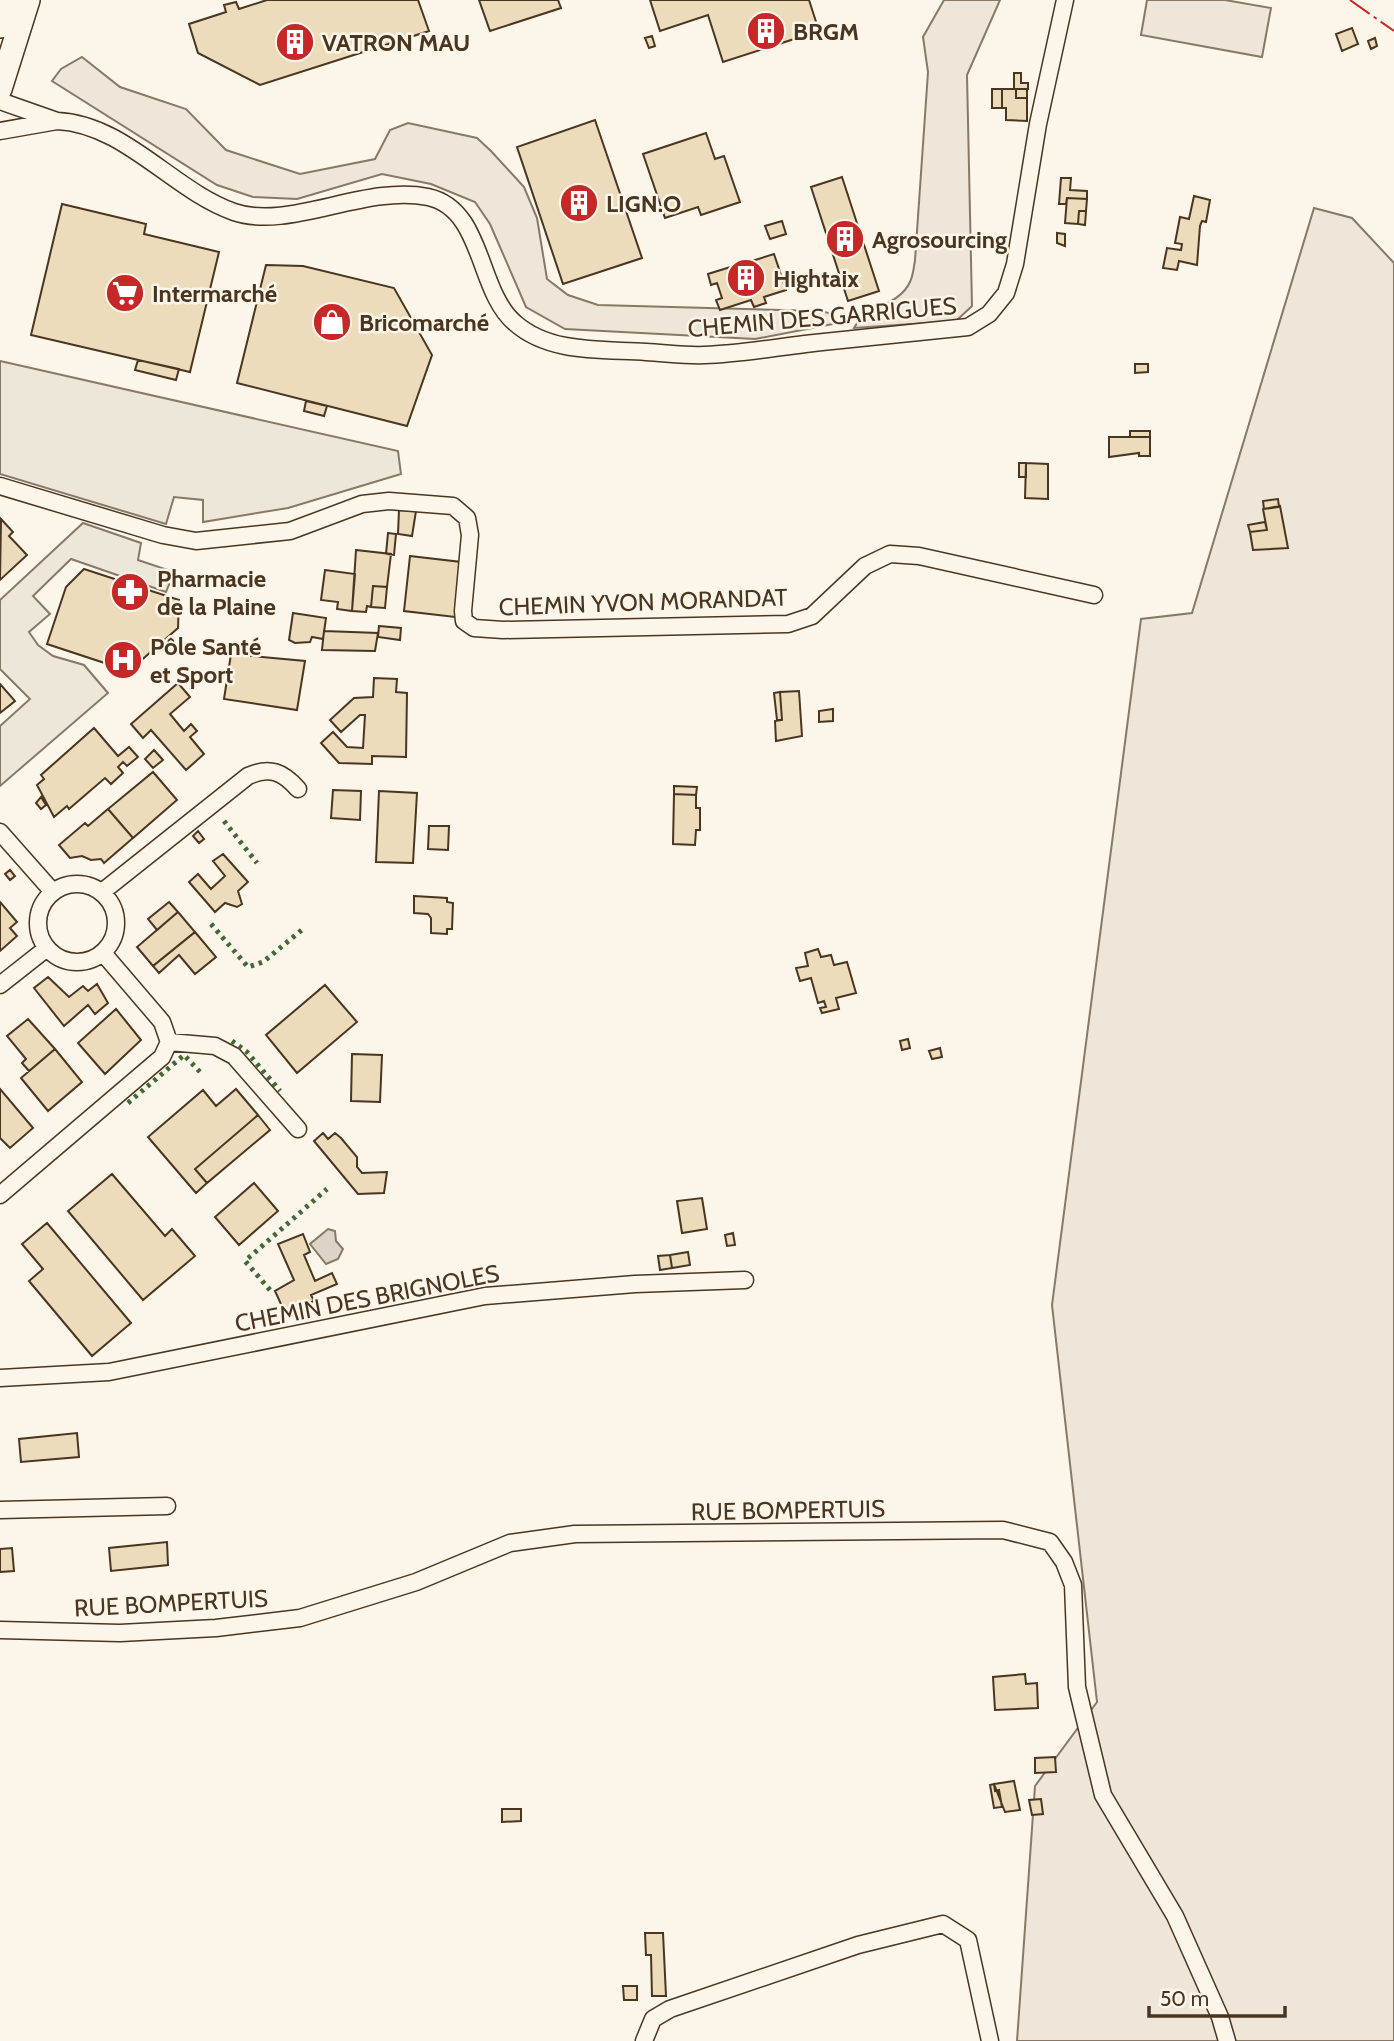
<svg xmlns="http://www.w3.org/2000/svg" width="1394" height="2041" font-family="Cabin,sans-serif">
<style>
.green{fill:#ede6d9;stroke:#887966;stroke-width:2}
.parking{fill:#ede7d9;stroke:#887966;stroke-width:2}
.water{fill:#dcd4c6;stroke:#887966;stroke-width:2}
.building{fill:#ecdcbc;stroke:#4a3520;stroke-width:2}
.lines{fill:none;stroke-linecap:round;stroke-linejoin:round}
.street-casing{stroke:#4a3520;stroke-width:19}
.secondary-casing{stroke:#4a3520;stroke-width:26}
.street{stroke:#fbf6e9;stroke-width:16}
.secondary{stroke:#fbf6e9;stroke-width:23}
.hedge{stroke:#436837;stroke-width:5;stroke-dasharray:3.5 5;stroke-linecap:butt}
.power{stroke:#c62828;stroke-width:2;stroke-dasharray:24 5 3.5 5;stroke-linecap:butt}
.labels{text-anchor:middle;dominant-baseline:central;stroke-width:5;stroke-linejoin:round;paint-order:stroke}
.poi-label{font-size:24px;font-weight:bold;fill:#4a3520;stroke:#fbf6e9;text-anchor:start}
.street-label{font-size:24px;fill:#4a3520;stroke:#fbf6e9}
</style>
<rect width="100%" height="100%" fill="#fbf6e9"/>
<path class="green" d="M944,0h56l-33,75 5,231 -16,15 -102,7c11,-21 45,-22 56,-46 3,-6 4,-15 5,-22l13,-188 -5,-35z
M1147,0h78l46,8 -9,49 -121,-22z
M82,57l38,30 66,22 40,41 74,24 75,-15 15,-29 18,-7 69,15 14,13 33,36 13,31 10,61 21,16 30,10 222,6 9,2 4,11 -78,15 -190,-10 -39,-22 -36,-83 -15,-22 -44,-18 -49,-10 -85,25 -44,-2 -36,-12 -165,-104 9,-12z
M1314,208l38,10 42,45v1778h-377l18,-255 62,-84 -45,-397 89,-686 51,-6z"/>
<path class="parking" d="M0,361l398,90 3,23 -113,34 -85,14v-22l-29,-3 -8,27 -166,-50z
M83,523l58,20 -3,17 36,12 -8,20 -95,-33 -38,37 17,18 -21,18 9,13 15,11 31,9 24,28 -108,93v-60l30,-27 -30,-30v-69z"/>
<path class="water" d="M328,1229l7,2 1,10 7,8 -5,10 -12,5 -16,-20z"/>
<path class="building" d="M267,0h151l11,31 -169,54 -62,-32 -9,-29 37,-12 -2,-7 12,-3 3,7z
M479,0h79l3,8 -71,23z
M650,0h159l10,31 -96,31 -15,-47 -48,16z
M1352,28l6,16 -16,7 -6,-17z
M652,36l3,10 -6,2 -4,-10z
M1375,38l2,8 -6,3 -3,-8z
M1014,73h7v10h7v6h-14z
M992,89h10v19h-10z
M1002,89h14v9h11v23l-21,-1v-12h-4z
M1016,89h11v9h-11z
M595,120l47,138 -79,26 -46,-137z
M706,133l9,26 9,-3 16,46 -39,13 -3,-8 -33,11 -22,-64z
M842,177l37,114 -31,10 -37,-114z
M1061,178h10l-1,12 17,1v8l-20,-1 -1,6h-7z
M1194,196l16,4 -4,22 -4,-1 -2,5 -3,39 -18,-4 -2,9 -14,-2 4,-20 14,2 1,-6 -7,-1 5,-26 9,2z
M1067,198l20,1 -1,12h-7l-1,13 -13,-1z
M62,204l84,20 -2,10 75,18 -29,120 -159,-37z
M1079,211h7l-1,14 -7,-1z
M782,221l4,13 -16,5 -5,-13z
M1057,233l8,1v12l-8,-3z
M774,254l12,36 -22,7 2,6 -12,4 -3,-7 -31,10 -4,-10 6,-2 -5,-15 -6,2 -3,-11 32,-10 1,4 12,-4 -1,-3z
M266,265l37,1 91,22 38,67 -25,71 -170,-43z
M138,360l41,9 -3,11 -41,-10z
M1135,364h13v8l-13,1z
M306,401l21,5 -3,10 -20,-5z
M1130,431h20v6h-20z
M1109,437h41v19h-11v-3l-30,4z
M1019,463h7v14h-7z
M1026,463l22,1v35l-23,-1z
M1278,499l1,8 -15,2 -1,-8z
M1280,506l8,42 -35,2 -3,-18 17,-2 -4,-21z
M399,510l17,1 -4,25 -14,-2z
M1,519l12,13 -4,4 18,19 -27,25z
M1265,522l2,8 -17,2 -2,-7z
M388,533l8,1 -2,21 -8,-1z
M356,550l35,4 -4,33 -14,-1 -2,21 -4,-1 -1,6 -14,-1z
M410,556l51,6 -6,55 -51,-6z
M84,569l95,31 -1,28 -49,43 -82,-27 19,-57z
M325,570l30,4 -3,37 -15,-2 1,-7 -17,-2z
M373,586l14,1 -2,21 -14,-1z
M293,613l33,5 -3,21 -11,-2 -2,5 -15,1 -6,-3z
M379,626l22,2 -1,12 -22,-3z
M324,631l54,2 -3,18 -53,-1z
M231,654l74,7 -8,49 -73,-11z
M374,678l23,1 -1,13 11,1 -1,64 -34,-1v8l-33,-1 -18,-20 12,-11 14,15 16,1 2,-33h-5l-19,17 -11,-12 24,-22 19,-1z
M178,683l12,14 -20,17 14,17 7,-7 6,7 -7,6 14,17 -18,16 -35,-40 -8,8 -12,-14z
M0,684l15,17 -15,12z
M799,691l3,45 -26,5 -1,-20 7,-1 -2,-28z
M780,692l2,28h-5l-3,-27z
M833,709v12l-14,1v-11z
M94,728l24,28 11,-9 9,10 -11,9 -4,-4 -5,5 5,6 -12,11 -6,-6 -36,31 -2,-3 -13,11 -17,-32 7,-6 -3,-4z
M154,750l9,10 -10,8 -8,-9z
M153,772l24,28 -44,38 -25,-29z
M674,786l23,1 -1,8 -22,-1z
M333,790l28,1 -1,29 -29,-2z
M379,791l38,2 -4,70 -37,-1z
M674,794l22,1v13h4v22h-4l-1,15 -22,-1z
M41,797l5,8 -5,4 -5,-6z
M108,809l25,29 -29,25 -3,-4 -10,1 -9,-4 -12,2 -11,-13 26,-22 3,3z
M429,826h20l-1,24 -20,-1z
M198,831l6,8 -5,4 -6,-7z
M223,854l25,28 -10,9 4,13 -5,3 -12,-4 -10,9 -26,-30 9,-8 13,15 14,-13 -12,-15z
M10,870l5,6 -5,4 -5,-6z
M414,896l33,2v4l6,1 -1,26h-5v5l-16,-1v-15l-3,-4 -14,-1z
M0,902l17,20 -7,6 7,8 -17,15z
M169,902l9,10 -21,18 -9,-11z
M178,912l17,20 -42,34 -16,-19z
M195,932l21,25 -21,17 -16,-19 -20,18 -6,-7z
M818,949l3,8 10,-2 3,10 13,-3 9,31 -20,5 3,11 -17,4 -2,-5 6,-1 -2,-6 -6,2 -7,-25 -11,3 -4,-13 12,-2 -3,-13z
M48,977l21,20 14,-11 5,5 9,-7 11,19 -13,11 -7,-9 -24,21 -30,-38z
M325,985l32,37 -60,51 -31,-38z
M116,1009l25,31 -36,34 -27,-31z
M28,1019l27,30 -26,22 -7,-8 4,-4 -19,-23z
M908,1039l2,9 -8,2 -2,-9z
M940,1048l2,9 -10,2 -3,-8z
M55,1049l27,33 -34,29 -27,-33z
M352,1054l30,1 -2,47 -29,-1z
M0,1089l33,39 -23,20 -10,-10z
M236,1089l22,26 -63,54 12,14 -11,10 -48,-56 55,-47 13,16z
M258,1115l12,15 -63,53 -12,-14z
M323,1133l5,6 7,-6 6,5 16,19v10l5,6 25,-1 -3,21 -26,1 -44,-53z
M112,1174l53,62 7,-7 23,27 -52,44 -75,-89z
M254,1183l24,28 -39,34 -24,-28z
M702,1198l5,31 -25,4 -5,-32z
M47,1223l84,100 -39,33 -63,-75 14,-12 -21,-25z
M733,1233l2,12 -8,1 -2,-11z
M303,1234l7,18 -6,3 11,26 17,-8 5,11 -26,11 3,6 -29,12 -10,-22 19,-11 -16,-36z
M688,1252l2,13 -18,3 -2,-13z
M670,1255l2,13 -12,2 -2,-14z
M77,1433l2,24 -58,5 -2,-23z
M167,1542l1,23 -57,6 -2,-23z
M12,1548l2,23 -14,1v-23z
M1025,1674l1,10 11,-1 1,25 -43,2 -2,-33z
M1055,1757l1,15 -21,1v-15z
M1014,1781l6,29 -15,2 -11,-28z
M994,1784l1,7 4,-1 3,17 -8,1 -4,-23z
M1041,1799l2,15 -11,1 -3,-15z
M502,1809h19v12l-19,1z
M645,1933h18l3,63h-14l-1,-41h-5z
M623,1986h14v14h-13z"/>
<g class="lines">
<g class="street-casing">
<path id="street" d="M0,101l57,20 -57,10
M57,121c68,3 115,69 177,91 55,19 131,-28 194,-15 56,12 49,94 87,126 35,31 88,26 131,29 20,1 40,4 59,3 33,-1 67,-7 100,-11 54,-6 108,-11 163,-17l21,-13 17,-21 9,-29 23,-140 27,-124
M0,486l163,49 33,6 94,-10 72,-27 27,-3 64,5 14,12 3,17 -7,76 1,10 10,7 29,2 285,-6 24,-8 53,-50 25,-12 29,2 175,39
M0,832l53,60
M38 923a39 39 0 1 1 78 0a39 39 0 1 1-78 0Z
M102,892l146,-116c22,-10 35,-4 50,13
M0,985l47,-37
M169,1042l46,4 19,10 64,73
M0,1195l162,-138 7,-15 -7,-20 -59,-69
M0,1378l109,-6 376,-76 150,-12 110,-4
M0,1510l167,-4
M0,1630l120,3 96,-5 84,-10 116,-36 94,-39 65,-9 428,-4 47,12 14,20 9,23 4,102 26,108 72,121 45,101 7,24
M644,2041l9,-22 17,-10 188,-64 85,-21 25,16 22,101"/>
</g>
<g class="secondary-casing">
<path id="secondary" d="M0,26l8,-26
M0,89l28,-89"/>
</g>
<use href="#street" class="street"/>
<use href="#secondary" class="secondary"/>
<path class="hedge" d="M224,821l33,42
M211,924l37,43 15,-5 40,-33
M232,1041l15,11 33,39
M128,1103l56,-48 17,18
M270,1290l-25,-29 82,-72"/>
<path class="power" d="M1350,0l44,31"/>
</g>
<defs>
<g id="building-disc" transform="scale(2.0125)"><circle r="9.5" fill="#c62828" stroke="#fbf6e9"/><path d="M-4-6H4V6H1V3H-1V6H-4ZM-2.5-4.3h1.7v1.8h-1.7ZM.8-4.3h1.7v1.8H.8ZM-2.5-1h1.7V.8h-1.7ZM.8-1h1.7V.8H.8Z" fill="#fff"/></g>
<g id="supermarket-disc" transform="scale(2.0125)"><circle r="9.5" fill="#c62828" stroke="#fbf6e9"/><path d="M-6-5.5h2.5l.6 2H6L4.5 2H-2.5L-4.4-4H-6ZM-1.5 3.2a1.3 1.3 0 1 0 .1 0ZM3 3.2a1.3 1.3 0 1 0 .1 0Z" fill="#fff"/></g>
<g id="shop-disc" transform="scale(2.0125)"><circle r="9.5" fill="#c62828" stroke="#fbf6e9"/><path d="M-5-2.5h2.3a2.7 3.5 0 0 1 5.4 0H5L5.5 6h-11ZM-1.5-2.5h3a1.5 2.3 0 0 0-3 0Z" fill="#fff"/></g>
<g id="pharmacy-disc" transform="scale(2.0125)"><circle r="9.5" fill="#c62828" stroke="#fbf6e9"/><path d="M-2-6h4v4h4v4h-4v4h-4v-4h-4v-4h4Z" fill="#fff"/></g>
<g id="hospital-disc" transform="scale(2.0125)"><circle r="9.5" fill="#c62828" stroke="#fbf6e9"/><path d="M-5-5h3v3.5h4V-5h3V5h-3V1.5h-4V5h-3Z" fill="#fff"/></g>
</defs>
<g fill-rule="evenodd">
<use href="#building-disc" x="766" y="31"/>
<use href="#building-disc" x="295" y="42"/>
<use href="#building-disc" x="579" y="203"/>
<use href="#building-disc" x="845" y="239"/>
<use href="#building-disc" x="746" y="278"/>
<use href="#supermarket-disc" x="125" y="293"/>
<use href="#shop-disc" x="332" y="322"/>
<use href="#pharmacy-disc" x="130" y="592"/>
<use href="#hospital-disc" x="123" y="660"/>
</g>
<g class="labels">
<g class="poi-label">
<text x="793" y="31">BRGM</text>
<text x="322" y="42">VATRON MAU</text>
<text x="606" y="203">LIGN.O</text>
<text x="872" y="239">Agrosourcing</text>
<text x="773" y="278">Hightaix</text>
<text x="152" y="293">Intermarché</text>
<text x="359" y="322">Bricomarché</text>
<text x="157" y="578">Pharmacie<tspan x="157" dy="28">de la Plaine</tspan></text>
<text x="150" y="646">Pôle Santé<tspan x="150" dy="28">et Sport</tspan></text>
</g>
<g class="street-label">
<text transform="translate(822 317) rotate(-5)">CHEMIN DES GARRIGUES</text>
<text transform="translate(643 602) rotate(-2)">CHEMIN YVON MORANDAT</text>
<text transform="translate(367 1298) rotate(-11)">CHEMIN DES BRIGNOLES</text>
<text transform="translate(788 1510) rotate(-1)">RUE BOMPERTUIS</text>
<text transform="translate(171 1603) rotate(-3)">RUE BOMPERTUIS</text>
</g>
</g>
<path d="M1149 2006v10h136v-10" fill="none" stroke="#4a3520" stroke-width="3.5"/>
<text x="1160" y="2006" font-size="21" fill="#4a3520" stroke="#fbf6e9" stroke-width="5" paint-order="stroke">50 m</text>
</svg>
